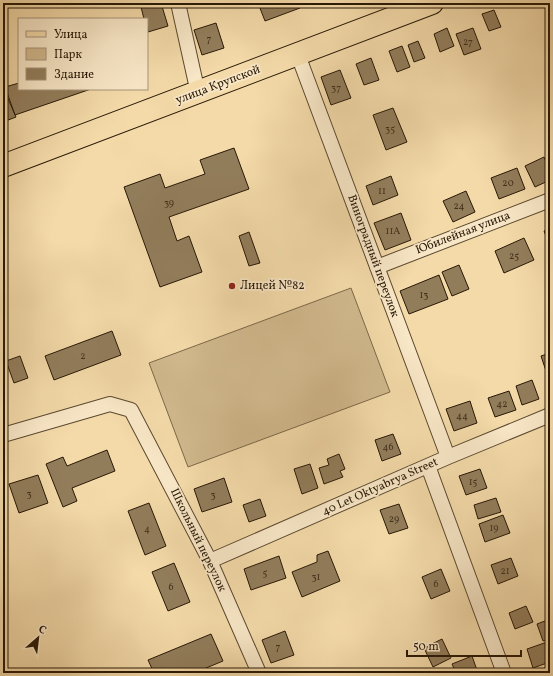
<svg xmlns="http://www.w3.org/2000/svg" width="553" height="676" font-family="Vollkorn,serif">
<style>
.green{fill:#d1b98d;stroke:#7c684a}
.building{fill:#927d5b;stroke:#281806}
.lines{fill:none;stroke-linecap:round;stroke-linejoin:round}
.minor-casing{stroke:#5b482f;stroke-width:16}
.primary-casing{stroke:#281806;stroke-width:24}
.minor{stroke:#f8e7c7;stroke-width:14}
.primary{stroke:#f4daa9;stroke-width:22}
.poi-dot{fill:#8f2418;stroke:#f8e7c7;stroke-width:1.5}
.labels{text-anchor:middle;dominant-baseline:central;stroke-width:3.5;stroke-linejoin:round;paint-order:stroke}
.number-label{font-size:10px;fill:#42311b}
.street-label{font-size:12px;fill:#281806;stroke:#f8e7c7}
.poi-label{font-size:12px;fill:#281806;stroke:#f8e7c7;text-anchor:start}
</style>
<rect width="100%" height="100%" fill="#f4daa9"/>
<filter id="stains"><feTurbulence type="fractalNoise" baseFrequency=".005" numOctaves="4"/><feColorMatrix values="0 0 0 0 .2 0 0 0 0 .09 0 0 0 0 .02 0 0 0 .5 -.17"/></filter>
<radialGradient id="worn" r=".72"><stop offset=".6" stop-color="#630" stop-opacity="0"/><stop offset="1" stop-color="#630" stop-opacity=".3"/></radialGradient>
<path class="green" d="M351,288l39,104 -202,75 -39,-104z"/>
<path class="building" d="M140,3h21l7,23 -20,6 -1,-13h-3z
M258,3h40l2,5 -35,13z
M543,3h7v15h-1z
M494,10l7,17 -12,4 -7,-17z
M216,23l8,25 -22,7 -8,-25z
M447,28l7,18 -14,6 -6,-18z
M473,28l8,21 -17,6 -8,-21z
M418,41l7,17 -11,4 -6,-17z
M402,46l8,21 -13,5 -8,-21z
M371,58l8,22 -15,5 -8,-21z
M340,70l11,28 -20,7 -10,-28z
M19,83v6h72l-76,26 -10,-28z
M3,87l13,30 -13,5z
M393,108l14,34 -21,8 -13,-35z
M234,148l15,41 -80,28 8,24 12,-5 13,36 -42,15 -36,-100 36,-13 5,14 40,-14 -5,-14z
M544,157l6,14v9l-15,7 -10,-21z
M517,168l8,21 -26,10 -8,-21z
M391,176l7,19 -25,10 -7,-19z
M466,191l9,21 -22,10 -10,-21z
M401,213l10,27 -26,10 -11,-27z
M550,229v17l-6,-15z
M249,232l11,31 -11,3 -10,-30z
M524,238l10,22 -30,13 -9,-22z
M459,265l10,24 -17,7 -10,-24z
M439,275l9,24 -39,15 -9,-23z
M112,331l9,24 -67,25 -9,-24z
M550,353v30l-9,-27z
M20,356l8,22 -14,5 -8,-22z
M532,380l7,19 -17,6 -6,-19z
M509,391l7,19 -21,7 -7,-19z
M470,401l7,22 -23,8 -8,-22z
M393,434l8,20 -19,7 -7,-21z
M107,450l8,21 -43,17 5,13 -14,6 -17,-43 17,-7 4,9z
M339,454l6,15 -5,2 3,6 -19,7 -5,-16 10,-3 -2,-6z
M310,464l8,24 -16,6 -8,-25z
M480,469l7,19 -21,7 -7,-19z
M38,475l10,28 -29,10 -10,-29z
M224,478l8,24 -30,10 -8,-23z
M3,498l3,10 -3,1z
M496,498l5,14 -23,7 -4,-14z
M260,499l6,17 -17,6 -6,-17z
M149,503l17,43 -21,9 -17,-44z
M399,504l9,24 -19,6 -9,-24z
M503,515l7,18 -25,9 -6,-18z
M328,551l12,30 -38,16 -10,-25 25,-10v-7z
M279,556l7,22 -35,12 -7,-21z
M511,558l7,18 -20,8 -7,-19z
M174,563l16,39 -22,9 -16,-39z
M441,569l9,22 -19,8 -9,-22z
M526,606l7,16 -18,7 -6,-16z
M550,619v20l-7,2 -6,-17z
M285,631l9,24 -23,8 -9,-23z
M211,634l12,27 -29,12h-40l-6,-13z
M442,639l9,19 -18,9 -9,-19z
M550,641v21l-17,6 -6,-19z
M472,656l6,17h-22l-4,-9z
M550,665v8h-6l3,-1 -2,-5z
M307,669l2,4h-11z"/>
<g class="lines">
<g class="minor-casing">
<path id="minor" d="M178,3l20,90
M298,55l150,402
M377,267l173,-67
M3,435l107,-31 21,6 79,151 49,112
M428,466l76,207
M210,561l238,-104 102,-42"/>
</g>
<g class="primary-casing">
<path id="primary" d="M3,166l429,-163"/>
</g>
<use href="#minor" class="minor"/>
<use href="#primary" class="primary"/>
</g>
<circle class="poi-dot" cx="232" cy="286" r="4"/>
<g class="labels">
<g class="number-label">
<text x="209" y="39">7</text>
<text x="468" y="42">27</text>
<text x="336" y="88">37</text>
<text x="390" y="129">35</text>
<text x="508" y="183">20</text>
<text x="382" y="191">11</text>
<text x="169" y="203">39</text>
<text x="459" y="206">24</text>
<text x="393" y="231">11А</text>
<text x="514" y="256">25</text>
<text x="424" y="295">13</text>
<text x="83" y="356">2</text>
<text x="502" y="404">42</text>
<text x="462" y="416">44</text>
<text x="388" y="447">46</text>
<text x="473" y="482">15</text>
<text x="29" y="494">3</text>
<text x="213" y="495">3</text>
<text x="394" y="519">29</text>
<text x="494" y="528">19</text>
<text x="147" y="529">4</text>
<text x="505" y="571">21</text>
<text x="265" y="573">5</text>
<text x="316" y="577">31</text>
<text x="436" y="584">6</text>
<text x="171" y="587">6</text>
<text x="278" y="647">7</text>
</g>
<g class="street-label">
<text transform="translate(218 85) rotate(-21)">улица Крупской</text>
<text transform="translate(463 233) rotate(-21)">Юбилейная улица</text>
<text transform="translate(373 256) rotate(70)">Виноградный переулок</text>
<text transform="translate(380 487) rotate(-24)">40 Let Oktyabrya Street</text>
<text transform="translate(198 540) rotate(64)">Школьный переулок</text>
</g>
<g class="poi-label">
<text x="240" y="286">Лицей №82</text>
</g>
</g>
<rect width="553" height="676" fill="none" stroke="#f4daa9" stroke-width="16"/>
<rect x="4" y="4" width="545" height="668" fill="none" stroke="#281806" stroke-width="2"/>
<rect x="8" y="8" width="537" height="660" fill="none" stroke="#281806"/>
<rect x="18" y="18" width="130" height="72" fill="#f8e7c7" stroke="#a5947a"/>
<rect x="26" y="31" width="20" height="6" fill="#f4daa9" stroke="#a5947a"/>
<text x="54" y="38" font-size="12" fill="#281806">Улица</text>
<rect x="26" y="48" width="20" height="12" fill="#d1b98d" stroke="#a5947a"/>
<text x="54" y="58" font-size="12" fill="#281806">Парк</text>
<rect x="26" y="68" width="20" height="12" fill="#927d5b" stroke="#a5947a"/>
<text x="54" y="78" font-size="12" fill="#281806">Здание</text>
<g transform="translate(38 638) rotate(28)" stroke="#f8e7c7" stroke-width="3" paint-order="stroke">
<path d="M0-3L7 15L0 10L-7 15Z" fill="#281806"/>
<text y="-6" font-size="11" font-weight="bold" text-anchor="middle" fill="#281806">С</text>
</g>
<path d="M407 650v6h114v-6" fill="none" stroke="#281806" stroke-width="2"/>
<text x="413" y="650" font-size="12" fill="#281806" stroke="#f8e7c7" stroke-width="3" paint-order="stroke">50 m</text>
<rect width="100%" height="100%" filter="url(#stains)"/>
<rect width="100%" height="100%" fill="url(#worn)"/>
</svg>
